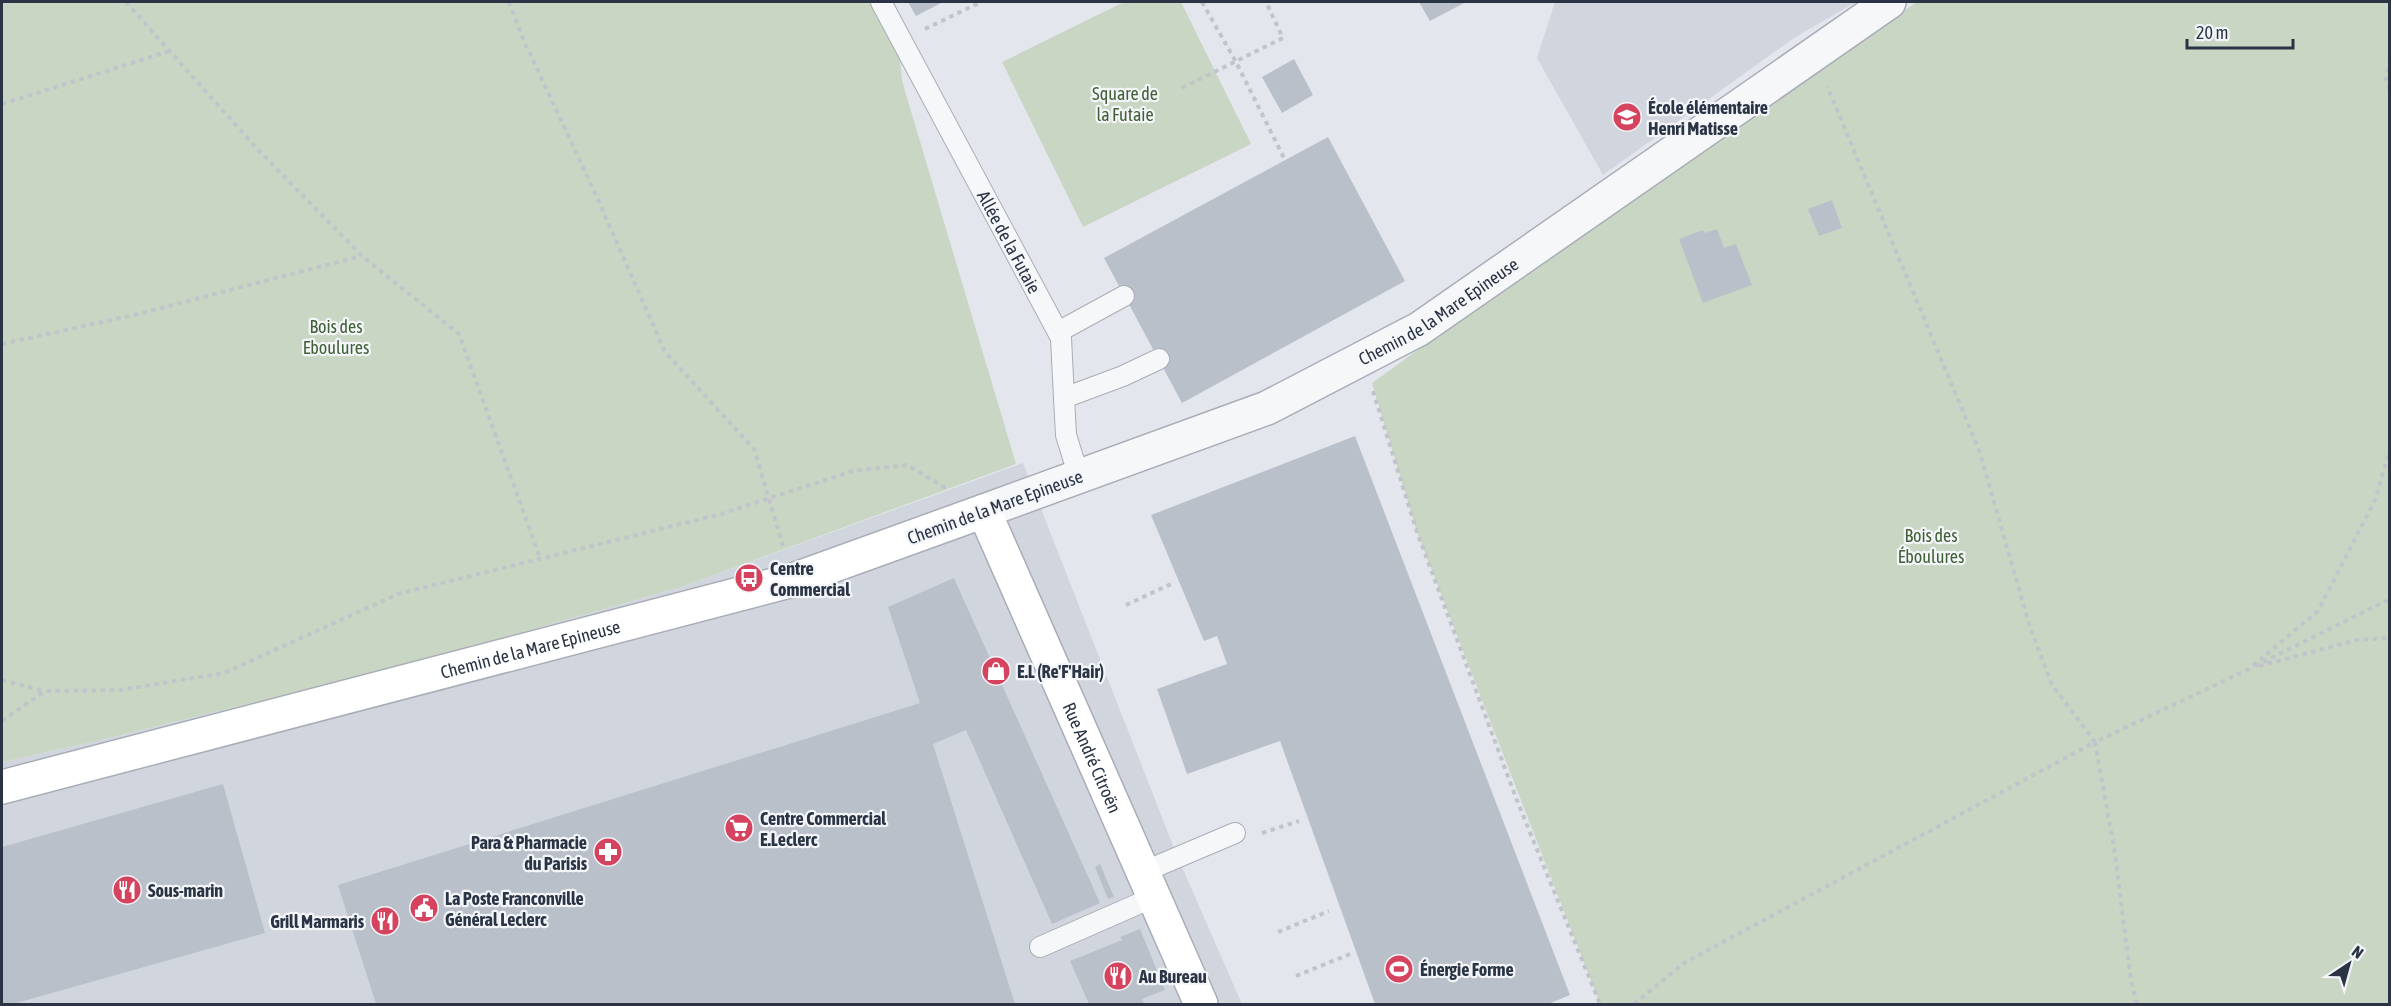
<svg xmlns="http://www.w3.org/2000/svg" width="2391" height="1006" font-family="'Asap Condensed',sans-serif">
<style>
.built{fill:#d1d6de}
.green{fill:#c9d6c3}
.building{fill:#bac0ca}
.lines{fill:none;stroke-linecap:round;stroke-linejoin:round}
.lane-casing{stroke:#a8adb7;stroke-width:22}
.street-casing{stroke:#a8adb7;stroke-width:36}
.secondary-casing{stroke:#a8adb7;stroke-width:36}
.path{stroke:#c1c4ca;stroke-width:4;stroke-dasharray:4.5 4.5;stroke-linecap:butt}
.lane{stroke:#f6f7f9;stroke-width:20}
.street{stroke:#f6f7f9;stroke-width:33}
.secondary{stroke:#fff;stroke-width:33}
.labels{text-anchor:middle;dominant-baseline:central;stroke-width:4.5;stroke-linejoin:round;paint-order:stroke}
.park-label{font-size:18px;fill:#406136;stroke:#f3f5f9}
.poi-label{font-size:18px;font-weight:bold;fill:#2a3445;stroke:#f3f5f9;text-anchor:start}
.street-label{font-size:18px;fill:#2a3445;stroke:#f3f5f9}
</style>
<rect width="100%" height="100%" fill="#e3e6ec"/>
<path class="built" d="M1555,2h301l-62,36 -191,137 -66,-117z
M1023,463l155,395 64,146h-1240v-242l90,-20 308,-75 281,-80z"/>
<path class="green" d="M2,2h893l7,79 114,383 -335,123 -281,80 -308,75 -90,20z
M1124,2h57l70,142 -168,83 -81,-165z
M1917,2h472v1002h-789l-183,-472 -45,-149 342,-246z"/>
<path class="building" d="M908,2h35l-27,14z
M1419,2h47l-36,19z
M1294,59l19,36 -31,18 -20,-36z
M1328,137l77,144 -223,122 -78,-145z
M1832,200l10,28 -23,8 -11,-27z
M1717,229l7,19 12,-4 16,41 -49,18 -24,-64 24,-9 1,3z
M1355,436l215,559 -22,9h-173l-95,-263 -93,33 -30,-85 70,-25 -10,-28 -13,5 -53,-126z
M954,578l146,325 -48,21 -86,-194 -33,14 82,260h-639l-38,-119 582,-182 -32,-96z
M223,784l42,149 -252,71h-11v-157z
M1100,864l14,33 -6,2 -13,-32z
M1140,929l25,61 -23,9 2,5h-55l-19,-43 52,-21 -2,-3z"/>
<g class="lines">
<g class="lane-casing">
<g id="lane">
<path id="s1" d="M881,2l180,336 3,60 59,-22 36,-17"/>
<path d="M1058,332l66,-36"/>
<path d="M1064,398l2,37 13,42"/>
<path d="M1143,872l92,-39"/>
<path d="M1040,947l114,-50"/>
</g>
</g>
<g class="street-casing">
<g id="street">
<path id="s2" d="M984,511l283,-103 152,-79 470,-327"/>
</g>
</g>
<g class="secondary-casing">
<g id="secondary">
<path id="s3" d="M2,787l791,-207 191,-69 217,493"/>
</g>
</g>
<path class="path" d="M126,2l132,148 104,106 97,78 81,224
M509,2l15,39 72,154 69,157 89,97 29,97
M1202,2l34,60 49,98
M925,29l56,-27
M2390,59l-4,20 4,13
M1182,88l101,-50 -17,-36
M2,104l168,-53
M2,344l128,-28 231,-60
M1373,391l44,141 99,266 84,206
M1126,605l45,-21
M2255,666l135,-67
M2259,666l98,-26 33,-2
M2,680l42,11
M2,721l43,-30 75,-1 104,-17 174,-79 323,-80 132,-43 54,-6 39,23
M1262,833l37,-12
M1278,932l51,-21
M1296,976l54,-22
M1634,1004l50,-41 411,-221 -43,-57 -23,-61 -50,-174 -152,-364
M2137,1004l-6,-23 -16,-127 -20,-112 154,-73 69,-58 57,-111 15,-50"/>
<use href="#lane" class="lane"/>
<use href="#street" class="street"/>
<use href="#secondary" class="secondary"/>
</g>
<defs>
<g id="school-disc" transform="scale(1.5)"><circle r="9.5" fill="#d5435e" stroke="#f3f5f9"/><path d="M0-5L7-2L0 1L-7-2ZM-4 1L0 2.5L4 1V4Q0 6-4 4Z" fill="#fff"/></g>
<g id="bus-disc" transform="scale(1.5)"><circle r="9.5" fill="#d5435e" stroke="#f3f5f9"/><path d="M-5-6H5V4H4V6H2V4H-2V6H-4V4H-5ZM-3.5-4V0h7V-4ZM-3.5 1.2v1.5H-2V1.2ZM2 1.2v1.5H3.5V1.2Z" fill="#fff"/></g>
<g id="shop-disc" transform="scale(1.5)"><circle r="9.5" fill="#d5435e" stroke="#f3f5f9"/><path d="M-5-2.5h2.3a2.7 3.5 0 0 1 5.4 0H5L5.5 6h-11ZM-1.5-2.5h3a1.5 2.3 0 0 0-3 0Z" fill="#fff"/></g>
<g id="supermarket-disc" transform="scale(1.5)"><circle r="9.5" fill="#d5435e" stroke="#f3f5f9"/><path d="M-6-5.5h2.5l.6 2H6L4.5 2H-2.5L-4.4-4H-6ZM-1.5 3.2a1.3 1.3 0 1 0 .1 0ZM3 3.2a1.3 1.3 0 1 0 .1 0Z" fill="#fff"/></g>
<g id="pharmacy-disc" transform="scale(1.5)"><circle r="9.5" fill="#d5435e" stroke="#f3f5f9"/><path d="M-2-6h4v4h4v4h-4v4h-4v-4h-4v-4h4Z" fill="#fff"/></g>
<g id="restaurant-disc" transform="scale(1.5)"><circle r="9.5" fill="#d5435e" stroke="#f3f5f9"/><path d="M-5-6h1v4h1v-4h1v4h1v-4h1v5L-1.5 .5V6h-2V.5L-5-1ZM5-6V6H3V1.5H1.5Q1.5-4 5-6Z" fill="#fff"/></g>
<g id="civic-disc" transform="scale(1.5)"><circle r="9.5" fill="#d5435e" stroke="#f3f5f9"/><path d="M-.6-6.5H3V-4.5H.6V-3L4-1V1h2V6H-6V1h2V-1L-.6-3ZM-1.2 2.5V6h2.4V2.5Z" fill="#fff"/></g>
<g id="stadium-disc" transform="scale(1.5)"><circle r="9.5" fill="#d5435e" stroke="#f3f5f9"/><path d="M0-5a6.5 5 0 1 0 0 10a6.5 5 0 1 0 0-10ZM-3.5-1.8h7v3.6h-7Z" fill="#fff"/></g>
</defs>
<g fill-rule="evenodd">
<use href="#school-disc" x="1627" y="117"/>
<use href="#bus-disc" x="749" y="578"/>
<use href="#shop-disc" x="996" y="671"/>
<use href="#supermarket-disc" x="739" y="828"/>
<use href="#pharmacy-disc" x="608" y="852"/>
<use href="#restaurant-disc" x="127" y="890"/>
<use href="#civic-disc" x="424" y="908"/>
<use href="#restaurant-disc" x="385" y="921"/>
<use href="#stadium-disc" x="1399" y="969"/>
<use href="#restaurant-disc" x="1118" y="976"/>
</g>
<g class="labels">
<g class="park-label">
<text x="1125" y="93">Square de<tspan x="1125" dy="21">la Futaie</tspan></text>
<text x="336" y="326">Bois des<tspan x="336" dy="21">Eboulures</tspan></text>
<text x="1931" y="535">Bois des<tspan x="1931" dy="21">Éboulures</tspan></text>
</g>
<g class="poi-label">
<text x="1648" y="107">École élémentaire<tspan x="1648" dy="21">Henri Matisse</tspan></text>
<text x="770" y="568">Centre<tspan x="770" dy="21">Commercial</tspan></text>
<text x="1017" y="671">E.L (Re'F'Hair)</text>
<text x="760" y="818">Centre Commercial<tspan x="760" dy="21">E.Leclerc</tspan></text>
<text x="587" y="842" text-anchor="end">Para &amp; Pharmacie<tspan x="587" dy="21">du Parisis</tspan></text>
<text x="148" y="890">Sous-marin</text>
<text x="445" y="898">La Poste Franconville<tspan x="445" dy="21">Général Leclerc</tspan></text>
<text x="364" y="921" text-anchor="end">Grill Marmaris</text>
<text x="1420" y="969">Énergie Forme</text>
<text x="1139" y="976">Au Bureau</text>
</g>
<g class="street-label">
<text stroke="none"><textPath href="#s1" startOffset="272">Allée de la Futaie</textPath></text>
<text stroke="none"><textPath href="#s2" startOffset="498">Chemin de la Mare Epineuse</textPath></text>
<text transform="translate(995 507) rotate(-20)">Chemin de la Mare Epineuse</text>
<text stroke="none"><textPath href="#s3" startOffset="546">Chemin de la Mare Epineuse</textPath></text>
<text stroke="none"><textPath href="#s3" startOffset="1290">Rue André Citroën</textPath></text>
</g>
</g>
<rect width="2391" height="1006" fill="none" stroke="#2a3445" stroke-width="6"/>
<g transform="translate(2349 964) rotate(36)" stroke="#f3f5f9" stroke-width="4.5" paint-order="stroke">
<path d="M0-4.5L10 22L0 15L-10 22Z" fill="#2a3445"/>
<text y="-9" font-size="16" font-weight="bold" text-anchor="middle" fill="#2a3445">N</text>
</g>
<path d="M2187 39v9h106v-9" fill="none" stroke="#2a3445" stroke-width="3"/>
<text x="2196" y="39" font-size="18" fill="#2a3445" stroke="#f3f5f9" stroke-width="4.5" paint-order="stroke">20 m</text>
</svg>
